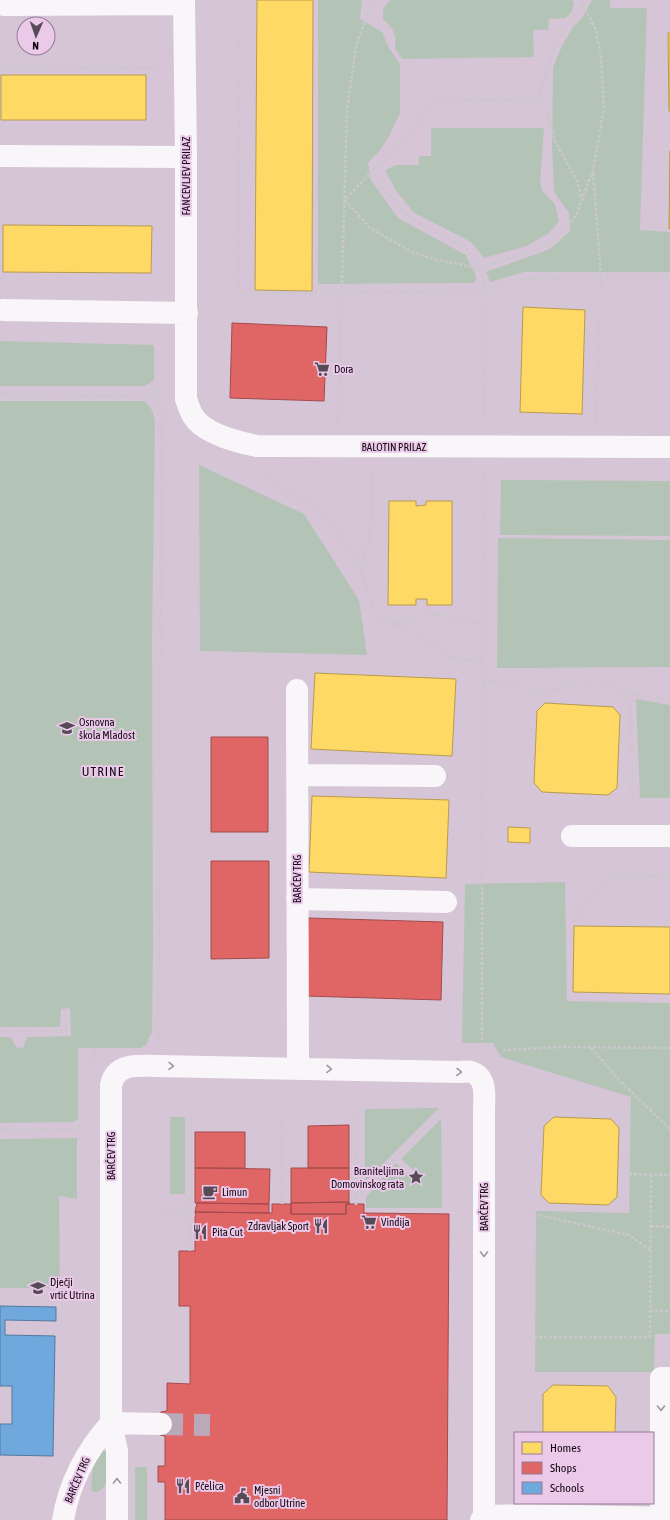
<svg xmlns="http://www.w3.org/2000/svg" width="670" height="1520" font-family="'Asap Condensed',sans-serif">
<style>
.green{fill:#b3c4b6}
.homes{fill:#ffd966;stroke:#b89b4d}
.shops{fill:#e06666;stroke:#a34a4d}
.schools{fill:#6fa8dc;stroke:#5478a0}
.lines{fill:none;stroke-linecap:round;stroke-linejoin:round}
.minor-tunnel{stroke:#b9a9b9;stroke-width:22;stroke-dasharray:22 11;stroke-linecap:butt}
.path{stroke:#ccc7cc;stroke-width:2.5;stroke-dasharray:3 2;stroke-linecap:butt}
.minor{stroke:#f9f6f9;stroke-width:22}
.oneway{stroke:#9d979d}
.labels{text-anchor:middle;dominant-baseline:central;stroke-width:4;stroke-linejoin:round;paint-order:stroke}
.street-label{font-size:11px;fill:#140914;stroke:#ebc9e9}
.poi-label{font-size:11px;fill:#140914;stroke:#ebc9e9;text-anchor:start}
.quarter-label{font-size:13px;letter-spacing:1px;fill:#140914;stroke:#ebc9e9}
</style>
<rect width="100%" height="100%" fill="#d6c5d6"/>
<path class="green" d="M318,0h44l-2,19 22,13 7,16 11,16v49l-11,23 -8,13 -13,14 3,17 27,38 68,37 10,21 -1,7 -157,1z
M390,0h182l2,3 -2,8 -6,7 -17,1 -1,11h-15l1,27 -132,2 -7,-11c2,-15 -2,-19 -12,-29v-10z
M592,0h18v8h37l-7,222 30,2v40h-146l-34,10 -4,-10 64,-23 20,-18 -1,-18 -15,-21 -2,-45 1,-80 9,-21 11,-19 10,-10z
M431,128h113l-4,55 3,9 12,12 4,17 -10,12 -22,13 -43,12 -13,-16 -58,-30 -18,-23 -10,-19 11,-5h23v-9h12z
M0,341l154,4v35l-9,6h-145z
M0,401h144c8,5 10,14 11,23l-3,214 1,311 -1,83 -6,13 -5,3h-63v70l-1,2 -4,2 -73,1v-86h11l5,10 7,1 4,-11 44,-1 -1,-28 -9,1 -1,18h-60z
M199,465l105,49 55,86 8,55 -167,-4z
M501,480l169,1v55l-170,-1z
M498,538l172,2v127l-173,1z
M636,699l34,6v93h-30z
M565,882l2,119 103,2v331h-15l-1,38h-119l1,-161 93,2 2,-116 -130,-40 -8,-14h-31l3,-159z
M439,1108l-74,74v-73z
M170,1117h15v77h-15z
M441,1119l1,89h-76v-11l30,-34 20,19 5,-5 -20,-18z
M77,1138v61l-18,-3 1,92h-60v-149z
M102,1450l6,2c0,12 4,40 -15,40l-2,-3 2,-25z
M135,1467h12v53h-12z"/>
<path class="homes" d="M257,0h56l-1,291 -57,-1z
M668,33h2v78h-1z
M1,75h145v45h-145z
M670,151v78h-1z
M3,225l149,1 -1,47 -148,-1z
M523,307l62,3 -3,104 -62,-2z
M389,501h27v5l10,-1v-4h26v104h-25v-6h-11v6h-28z
M315,673l141,6 -4,77 -141,-7z
M545,703l68,4 7,8 -3,73 -9,7 -66,-3 -8,-9 3,-72z
M312,796l137,4 -3,78 -137,-6z
M508,827l22,1v15l-22,-1z
M574,926l96,1v67l-97,-2z
M554,1117l57,2 8,9 -2,69 -9,8 -59,-2 -8,-8 3,-69z
M553,1385l55,1 8,11 -1,36h-72v-39z"/>
<path class="shops" d="M232,323l95,4 -3,74 -94,-3z
M211,737h57v95h-57z
M211,861h58v97l-58,1z
M308,918l135,4 -2,78 -136,-4z
M349,1125v43h-41v-42z
M195,1132h50v36h-50z
M195,1168l75,1 -1,35 -74,-1z
M291,1168h58v34l-58,1z
M349,1202l1,2h-4v10h-55v-11z
M197,1203l72,1v9l-74,-1z
M272,1204h19v10h55v-10h18v9l85,1 -2,306h-282v-38h-7v-16h7v-30l-5,-1 1,-23 6,-1v-28l23,1v-78h-11v-55h16v-39l77,1z"/>
<path class="schools" d="M0,1306l56,1v14l-51,-1v15l50,1 -2,120 -53,-1v-31h12v-38h-12z"/>
<g class="lines">
<path class="minor-tunnel" d="M161,1424l49,1"/>
<path class="path" d="M240,0l-2,293h104l144,-3 24,-11 91,-2 -8,-106
M583,4l12,24 6,28 3,51 -11,63 -17,46 -28,30 -69,22 -42,-8 -25,-8 -42,-24 -25,-28 93,-99 100,-2 17,-55 30,-44
M0,67l159,1
M538,99l11,17 6,25 22,40 5,19
M372,170l12,20 24,26 57,32 14,20 7,22 -2,132
M0,216h161
M0,394l151,3 7,9 4,9 -4,625
M151,397l9,-10
M336,421h2l9,-312 9,-62 16,-47
M596,422l5,-145h69
M263,471l17,19 34,14 25,30 22,36 7,25 10,22 39,17 33,23 33,6
M361,569l8,-30 2,-18 1,-50
M393,623l37,-9 14,1 39,9
M483,681l24,1 26,9 22,-1 23,-10 23,1 20,10 32,7h17
M622,691l6,9 3,11 1,94
M576,917l22,-29 18,-13 54,1
M616,917v-41
M0,1031h66l-1,-23
M591,1048l30,34 49,47
M482,1050l1,-579
M503,1050l58,-3 109,1
M94,1062v-11h9
M281,1116l1,88
M0,1130l79,-1 1,-8 6,-2
M624,1174l46,1
M356,1197l87,-86
M356,1205l2,-91
M164,1213l31,2
M529,1213l100,22 21,15
M651,1226l19,1
M190,1251l1,-137
M650,1311h20
M529,1337h121l1,-162"/>
<path class="minor" d="M184,0l2,157v242c2,5 4,12 7,17 11,18 44,26 64,30l413,1
M4,5l180,-1
M1,156l185,1
M3,310l184,3
M297,690l1,379
M298,775l137,1
M572,836h98
M297,899l149,3
M111,1423l50,1
M484,1516l45,-1 141,3
M63,1520c6,-36 23,-69 48,-97
M117,1520v-69l-6,-28v-338c5,-23 28,-19 47,-19l301,6c3,0 9,-1 12,0 17,5 13,26 13,39v405l-3,4
M661,1520v-142h9"/>
</g>
<defs><path id="oneway-chevron" d="M-2-3.5L2.5 0L-2 3.5" fill="none" stroke-width="1.6" stroke-linecap="round" stroke-linejoin="round"/></defs>
<g class="oneway">
<use href="#oneway-chevron" transform="translate(171 1066) rotate(1)"/>
<use href="#oneway-chevron" transform="translate(329 1069) rotate(1)"/>
<use href="#oneway-chevron" transform="translate(459 1072) rotate(2)"/>
<use href="#oneway-chevron" transform="translate(484 1254) rotate(90)"/>
<use href="#oneway-chevron" transform="translate(661 1408) rotate(90)"/>
<use href="#oneway-chevron" transform="translate(117 1481) rotate(-90)"/>
</g>
<defs>
<g id="supermarket-bare" transform="scale(1.2)"><path d="M-6-5.5h2.5l.6 2H6L4.5 2H-2.5L-4.4-4H-6ZM-1.5 3.2a1.3 1.3 0 1 0 .1 0ZM3 3.2a1.3 1.3 0 1 0 .1 0Z" fill="#584b58" stroke="#ebc9e9" stroke-width="2.5" paint-order="stroke"/></g>
<g id="school-bare" transform="scale(1.2)"><path d="M0-5L7-2L0 1L-7-2ZM-4 1L0 2.5L4 1V4Q0 6-4 4Z" fill="#584b58" stroke="#ebc9e9" stroke-width="2.5" paint-order="stroke"/></g>
<g id="sight-bare" transform="scale(1.2)"><path d="M0-6L1.8-2.2L6-1.7L2.9 1.2L3.7 5.4L0 3.3L-3.7 5.4L-2.9 1.2L-6-1.7L-1.8-2.2Z" fill="#584b58" stroke="#ebc9e9" stroke-width="2.5" paint-order="stroke"/></g>
<g id="cafe-bare" transform="scale(1.2)"><path d="M-5.5-4.5H6V0H3Q3 3.5 0 3.5H-2.5Q-5.5 3.5-5.5 0ZM3-3.2v2h1.7v-2ZM-6 4.5H4V6H-6Z" fill="#584b58" stroke="#ebc9e9" stroke-width="2.5" paint-order="stroke"/></g>
<g id="restaurant-bare" transform="scale(1.2)"><path d="M-5-6h1v4h1v-4h1v4h1v-4h1v5L-1.5 .5V6h-2V.5L-5-1ZM5-6V6H3V1.5H1.5Q1.5-4 5-6Z" fill="#584b58" stroke="#ebc9e9" stroke-width="2.5" paint-order="stroke"/></g>
<g id="civic-bare" transform="scale(1.2)"><path d="M-.6-6.5H3V-4.5H.6V-3L4-1V1h2V6H-6V1h2V-1L-.6-3ZM-1.2 2.5V6h2.4V2.5Z" fill="#584b58" stroke="#ebc9e9" stroke-width="2.5" paint-order="stroke"/></g>
</defs>
<g fill-rule="evenodd">
<use href="#supermarket-bare" x="322" y="369"/>
<use href="#school-bare" x="67" y="728"/>
<use href="#sight-bare" x="416" y="1177"/>
<use href="#cafe-bare" x="210" y="1192"/>
<use href="#supermarket-bare" x="369" y="1222"/>
<use href="#restaurant-bare" x="321" y="1226"/>
<use href="#restaurant-bare" x="200" y="1232"/>
<use href="#school-bare" x="38" y="1288"/>
<use href="#restaurant-bare" x="183" y="1486"/>
<use href="#civic-bare" x="242" y="1496"/>
</g>
<g class="labels">
<g class="street-label">
<text transform="translate(186 176) rotate(-90)">FANCEVLJEV PRILAZ</text>
<text x="394" y="447">BALOTIN PRILAZ</text>
<text transform="translate(297 879) rotate(-90)">BARČEV TRG</text>
<text transform="translate(111 1156) rotate(-90)">BARČEV TRG</text>
<text transform="translate(484 1207) rotate(-90)">BARČEV TRG</text>
<text transform="translate(77 1480) rotate(-67)">BARČEV TRG</text>
</g>
<g class="poi-label">
<text x="334" y="369">Dora</text>
<text x="79" y="722">Osnovna<tspan x="79" dy="13">škola Mladost</tspan></text>
<text x="404" y="1171" text-anchor="end">Braniteljima<tspan x="404" dy="13">Domovinskog rata</tspan></text>
<text x="222" y="1192">Limun</text>
<text x="381" y="1222">Vindija</text>
<text x="309" y="1226" text-anchor="end">Zdravljak Sport</text>
<text x="212" y="1232">Pita Cut</text>
<text x="50" y="1282">Dječji<tspan x="50" dy="13">vrtić Utrina</tspan></text>
<text x="195" y="1486">Pčelica</text>
<text x="254" y="1490">Mjesni<tspan x="254" dy="13">odbor Utrine</tspan></text>
</g>
<g class="quarter-label">
<text x="103" y="771">UTRINE</text>
</g>
</g>
<rect x="514" y="1432" width="140" height="72" fill="#ebc9e9" stroke="#957c94"/>
<rect x="522" y="1442" width="20" height="12" fill="#ffd966" stroke="#957c94"/>
<text x="550" y="1452" font-size="12" fill="#140914">Homes</text>
<rect x="522" y="1462" width="20" height="12" fill="#e06666" stroke="#957c94"/>
<text x="550" y="1472" font-size="12" fill="#140914">Shops</text>
<rect x="522" y="1482" width="20" height="12" fill="#6fa8dc" stroke="#957c94"/>
<text x="550" y="1492" font-size="12" fill="#140914">Schools</text>
<g transform="translate(36 36) rotate(182)"><circle r="19" fill="#ebc9e9" stroke="#957c94"/>
<path d="M0-3L7 15L0 10L-7 15Z" fill="#584b58"/>
<text y="-6" font-size="11" font-weight="bold" text-anchor="middle" fill="#140914">N</text>
</g>
</svg>
